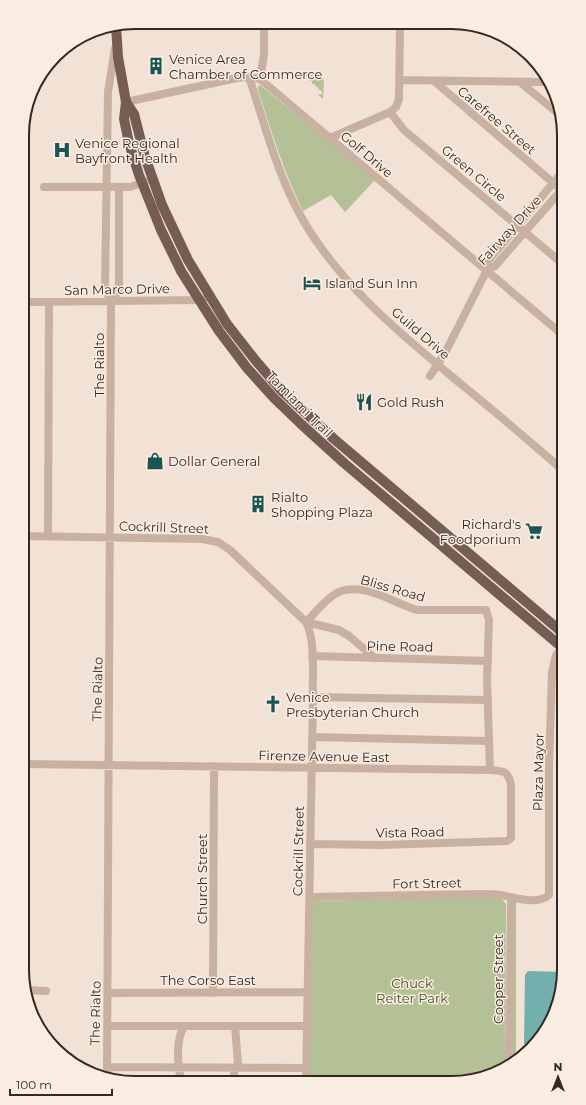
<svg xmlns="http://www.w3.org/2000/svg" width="586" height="1105" font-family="Montserrat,sans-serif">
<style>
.green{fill:#b4c095}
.water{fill:#73afad}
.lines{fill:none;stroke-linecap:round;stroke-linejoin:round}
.minor{stroke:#c9b1a1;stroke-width:8}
.major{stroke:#765d54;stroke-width:10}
.labels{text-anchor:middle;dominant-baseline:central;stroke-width:3;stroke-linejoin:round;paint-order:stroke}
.poi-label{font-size:13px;fill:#332824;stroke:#f9ece1;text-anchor:start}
.street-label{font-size:13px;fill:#332824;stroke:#f9ece1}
.park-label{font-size:13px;fill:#455227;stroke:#f9ece1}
.rim{fill:none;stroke:#332824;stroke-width:2}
</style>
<rect width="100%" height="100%" fill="#f1e2d5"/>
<path class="green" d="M282,73c8,0 38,-3 41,5 2,6 0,14 0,20h-1l-4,-3 4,-1v-3l-3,-1 -1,-3h-2l-1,-3h-3v-3h-3v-3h-3v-3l-23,-1z
M260,85l115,95 -30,32 -14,-17 -28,16c-19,-39 -32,-80 -45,-121v-4z
M490,897l12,2 4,5 -1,161 -18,12 -36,6h-142l3,-180 2,-2z
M516,900v156l-8,6 1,-158z"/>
<path class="water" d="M528,971l36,1v6l-23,61 -8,5h-9l1,-69z"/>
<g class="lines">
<path class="minor" d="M400,25h75
M249,77c15,45 27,93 50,136 38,70 103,122 163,172 35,28 68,57 102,86
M260,79l4,-24v-32
M399,80l148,2
M434,81l130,111
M520,82l41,34
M126,102l111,-24 12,-1 11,2 304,257
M390,112l14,18 160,135
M330,138l60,-26 6,-5 3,-8 1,-75
M44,187h86l23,-8
M487,270l1,-9 76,-91
M111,301l8,-11v-103
M23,302l176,-2 5,-1
M430,376l15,-23 42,-83 8,-4 69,-79
M22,536l180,3 16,3 12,8 76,72c10,20 6,52 7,75l-7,386
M48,536l1,-234
M306,622c9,-9 18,-21 29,-28 25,-15 58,9 82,16h69l3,10 -2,60 3,90
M306,622l33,8 10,6 26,22
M312,656l176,5
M313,697l175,3
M312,737l177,4
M22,764l468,6c13,1 18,0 21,15v53l-4,3 -126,4 -71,-1
M309,897l172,-3c6,0 12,0 19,1 15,2 36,11 49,0v-128l3,-95 4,-17 8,-9
M25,990l21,1
M108,993l199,-1
M213,993l1,-227
M107,1026h200
M509,1061l2,-163
M107,1067l200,1
M107,1076l4,-775 -6,-12 3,-197 7,-44
M181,1082c-3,-18 -6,-40 3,-56
M234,1082v-11l4,-8 -3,-37"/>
<path class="major" d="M116,26l2,31 8,45 -2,17 5,24 10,32 22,55 20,41 38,60 28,37 27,30 27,26 43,39 220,186
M126,102l8,12 11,43 17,48 26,55 39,64 29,37 25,29 53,49 230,195"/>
</g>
<defs>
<g id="building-bare" transform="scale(1.38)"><path d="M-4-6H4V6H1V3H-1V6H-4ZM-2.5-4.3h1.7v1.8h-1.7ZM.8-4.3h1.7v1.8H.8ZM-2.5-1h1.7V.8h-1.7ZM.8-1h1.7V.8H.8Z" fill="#195555" stroke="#f9ece1" stroke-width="2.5" paint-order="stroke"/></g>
<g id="hospital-bare" transform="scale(1.38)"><path d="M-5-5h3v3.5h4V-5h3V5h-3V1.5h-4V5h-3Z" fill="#195555" stroke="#f9ece1" stroke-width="2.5" paint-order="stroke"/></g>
<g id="hotel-bare" transform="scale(1.38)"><path d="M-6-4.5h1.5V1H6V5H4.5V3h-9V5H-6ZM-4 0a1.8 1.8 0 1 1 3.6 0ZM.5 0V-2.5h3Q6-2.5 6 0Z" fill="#195555" stroke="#f9ece1" stroke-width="2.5" paint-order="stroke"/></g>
<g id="restaurant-bare" transform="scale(1.38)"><path d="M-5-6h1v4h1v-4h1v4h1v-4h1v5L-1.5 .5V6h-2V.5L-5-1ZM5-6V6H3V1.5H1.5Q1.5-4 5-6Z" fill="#195555" stroke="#f9ece1" stroke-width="2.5" paint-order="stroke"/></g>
<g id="shop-bare" transform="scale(1.38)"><path d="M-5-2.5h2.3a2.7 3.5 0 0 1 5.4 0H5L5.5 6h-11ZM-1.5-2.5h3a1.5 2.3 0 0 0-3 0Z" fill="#195555" stroke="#f9ece1" stroke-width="2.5" paint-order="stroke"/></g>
<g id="supermarket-bare" transform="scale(1.38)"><path d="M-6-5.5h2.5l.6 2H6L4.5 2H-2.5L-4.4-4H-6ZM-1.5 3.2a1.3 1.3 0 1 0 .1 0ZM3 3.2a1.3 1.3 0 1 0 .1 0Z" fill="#195555" stroke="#f9ece1" stroke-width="2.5" paint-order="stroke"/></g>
<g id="church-bare" transform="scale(1.38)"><path d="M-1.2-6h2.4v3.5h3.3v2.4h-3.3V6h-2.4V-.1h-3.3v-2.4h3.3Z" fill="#195555" stroke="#f9ece1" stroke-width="2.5" paint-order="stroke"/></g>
</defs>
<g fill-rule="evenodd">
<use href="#building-bare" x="156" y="66"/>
<use href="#hospital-bare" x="62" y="150"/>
<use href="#hotel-bare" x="312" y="283"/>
<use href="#restaurant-bare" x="364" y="402"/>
<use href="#shop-bare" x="155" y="461"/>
<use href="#building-bare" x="258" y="504"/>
<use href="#supermarket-bare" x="534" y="531"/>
<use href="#church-bare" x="273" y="704"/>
</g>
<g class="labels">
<g class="poi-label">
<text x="169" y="59">Venice Area<tspan x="169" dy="15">Chamber of Commerce</tspan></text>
<text x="75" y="143">Venice Regional<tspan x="75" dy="15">Bayfront Health</tspan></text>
<text x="325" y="283">Island Sun Inn</text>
<text x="377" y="402">Gold Rush</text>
<text x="168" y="461">Dollar General</text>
<text x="271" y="497">Rialto<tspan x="271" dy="15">Shopping Plaza</tspan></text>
<text x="521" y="524" text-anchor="end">Richard's<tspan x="521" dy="15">Foodporium</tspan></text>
<text x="286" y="697">Venice<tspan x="286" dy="15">Presbyterian Church</tspan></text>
</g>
<g class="street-label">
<text transform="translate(497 120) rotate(40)">Carefree Street</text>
<text transform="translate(367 154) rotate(40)">Golf Drive</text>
<text transform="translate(474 173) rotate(40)">Green Circle</text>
<text transform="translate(509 230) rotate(-48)">Fairway Drive</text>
<text transform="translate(117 289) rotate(-1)">San Marco Drive</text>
<text transform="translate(421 333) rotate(41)">Guild Drive</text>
<text transform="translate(99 365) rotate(-90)">The Rialto</text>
<text transform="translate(300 404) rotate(45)">Tamiami Trail</text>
<text transform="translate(164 527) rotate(2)">Cockrill Street</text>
<text transform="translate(393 588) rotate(16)">Bliss Road</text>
<text transform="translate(400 646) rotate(1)">Pine Road</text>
<text transform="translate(97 689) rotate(-89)">The Rialto</text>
<text transform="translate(324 756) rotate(1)">Firenze Avenue East</text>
<text transform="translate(538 772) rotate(-89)">Plaza Mayor</text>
<text transform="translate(410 832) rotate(-1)">Vista Road</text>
<text transform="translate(298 851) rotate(-89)">Cockrill Street</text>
<text transform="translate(202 879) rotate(-90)">Church Street</text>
<text transform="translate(427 883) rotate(-1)">Fort Street</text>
<text transform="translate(498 979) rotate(-90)">Cooper Street</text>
<text x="208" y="980">The Corso East</text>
<text transform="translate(95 1013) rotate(-89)">The Rialto</text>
</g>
<g class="park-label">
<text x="412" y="983">Chuck<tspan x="412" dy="15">Reiter Park</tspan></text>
</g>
</g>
<path d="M0 0H586V1105H0ZM135 29H451A106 106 0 0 1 557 135V970A106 106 0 0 1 451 1076H135A106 106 0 0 1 29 970V135A106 106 0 0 1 135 29Z" fill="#f9ece1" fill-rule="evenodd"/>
<path class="rim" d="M135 29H451A106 106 0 0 1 557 135V970A106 106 0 0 1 451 1076H135A106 106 0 0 1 29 970V135A106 106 0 0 1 135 29Z"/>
<g transform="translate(558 1077)" stroke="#f9ece1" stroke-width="3" paint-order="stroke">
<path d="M0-3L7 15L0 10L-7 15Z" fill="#332824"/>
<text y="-6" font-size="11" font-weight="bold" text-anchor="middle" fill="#332824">N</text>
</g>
<path d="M10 1089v6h102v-6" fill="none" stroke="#332824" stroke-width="2"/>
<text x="16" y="1089" font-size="12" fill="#332824" stroke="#f9ece1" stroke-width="3" paint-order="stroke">100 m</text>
</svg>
